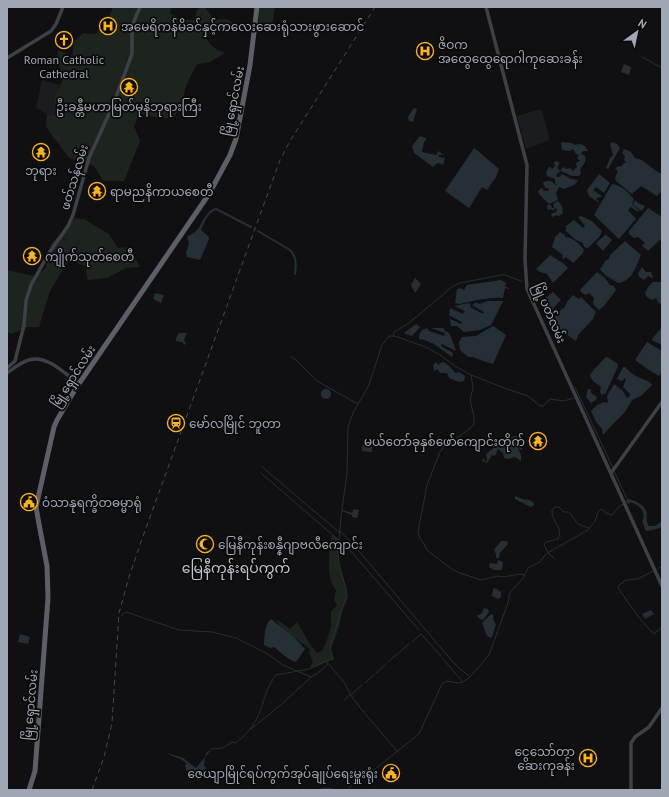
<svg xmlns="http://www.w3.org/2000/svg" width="669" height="797" font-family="'PT Sans','Noto Sans Myanmar',sans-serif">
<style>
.built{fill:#1b1c1f}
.green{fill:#1c241d}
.water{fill:#252f36}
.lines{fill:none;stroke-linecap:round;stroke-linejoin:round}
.stream{stroke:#252f36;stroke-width:1}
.canal{stroke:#252f36;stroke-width:2}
.secondary{stroke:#3e4047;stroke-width:3.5}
.highway{stroke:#5c5f68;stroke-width:5}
.rail{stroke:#474950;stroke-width:1;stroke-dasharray:5 4;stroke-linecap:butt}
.labels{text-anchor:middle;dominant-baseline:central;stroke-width:3.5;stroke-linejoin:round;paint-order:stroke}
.poi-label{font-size:12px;fill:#9fa6b4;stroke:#0b0b0c;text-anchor:start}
.street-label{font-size:12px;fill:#9fa6b4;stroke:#0b0b0c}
.quarter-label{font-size:14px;fill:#c1c5d0;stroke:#0b0b0c}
</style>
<rect width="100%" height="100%" fill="#101012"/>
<path class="built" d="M42,80l18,5 -6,14 4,16 -11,-1 -11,-6z
M541,109l9,31 -24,9 -9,-33z"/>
<path class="green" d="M113,7h59l-2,6 12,7h13l2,-11 8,-2 9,13 12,-1 9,5 -6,7 -23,-4 -3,7c6,9 11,16 22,19l-15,9 -13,2c-6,12 -14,24 -13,37l-5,6 -4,9c-13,5 -23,0 -35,-3l-6,13 6,15 -16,40h-21l-9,-15 -25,-8 -23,-31 1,-13 11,1 -4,-16 10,-22 -6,-13v-14l15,6v-13l10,-10 13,1 12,-14z
M260,7h15l-3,19 -14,-2z
M75,218l9,1 25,15 9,14 11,-1 11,20 -14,1 -19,10 -19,2 -3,-14 -10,-4 -8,1 -17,28 -11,36h-11l-17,7 -4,-2v-62l27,6 11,-7 6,-25z
M332,535l8,5 -1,23 8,27 1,8 -6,13 -3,16 -7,19 -1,4 3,9 -23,10 -1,-3 3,-4 -4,-9 1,-4 -26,-19 -8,-9 2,-1 12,9 7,-7c5,8 14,26 21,31l4,-3 4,-7 5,-16v-15l6,-7 -3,-5 2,-10c-11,-13 -7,-40 -4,-55z"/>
<path class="water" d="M624,64l7,3 -2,8 -8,-3z
M415,108l2,1 -4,13 -4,-1 -1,-4 5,-8z
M420,136l6,2v2l-2,2 -2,10 14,3 2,-4 6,4h-5l-1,1 4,2 3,-1 -2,8 -5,-2 -5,4 -19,-14 -2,-7z
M561,142l11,1 3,2c6,-3 11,1 13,6h-5l-2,3 4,2c2,6 -2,9 -5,13l1,4 -2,3h-7l-11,-5 -5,4 1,2h2l3,-3 9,5 6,1 1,1 -4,4 -10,4 -5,-2 -3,6 2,7 -9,4 -10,-10 -1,-3 4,-3 2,3h5l-1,-3h-3l-2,-5 3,-2h5l6,5 -2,-3v-4l-8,-3 -1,-4 3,-5h1l2,2 3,-3 -1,-4 3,-1 3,2 -3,4 3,4 3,-4 4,2 3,-1 3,3 4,-4 -1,-4 4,-2 -3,-3 2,-3 -3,-1 -3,-5 -3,2 -8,-1z
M612,142l5,2 3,4 -12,21 -2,-1 4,-10 3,-3 -3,-11z
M474,148l4,3 21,18 -3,8 -9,13 -5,-3 -13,21 -24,-17z
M624,149l7,3 4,6c12,2 16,12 27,16v16l-5,6 -16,-10 -9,8 -16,-13 -1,-3 3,-7 -3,-2 2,-2 5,-1 1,-2 3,-2 -2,-2 1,-4 -3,-3z
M599,174l11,9 -6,10 -8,-6 -3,3 9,6 -2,2 -2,-1 -2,2 3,2 -1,1 -9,-6 -2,-6z
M612,184c8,0 17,9 22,15l-2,6 8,6h-3l-6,-4 -3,3 8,9 -17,20 -25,-24z
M635,200l3,3 7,3 -3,5 -9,-6z
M558,201l4,5 1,7 -4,3 -3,-1 -4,2 -1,-3 5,-2 1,-3 -2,-1 -1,3 -3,-2 -3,1 -1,-5h4l1,3h2l-1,-4z
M648,208l14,9v21l-14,13 -6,-5 3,-3 -7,-6 -4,1 -5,-4v-3z
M581,216l11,5 10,10 -2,5 -12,12 -4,-1 -1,-4 -7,-3 -10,-9v-5l8,-6 9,8 2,-2 -7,-9z
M205,218l1,1 -5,11 8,7v2l-9,21 -13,-3 -1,-4 3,-10 -2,-6c3,-3 8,-4 11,-8 3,-3 3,-8 7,-11z
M560,232l5,3v2c7,0 15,7 19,13l-1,3 -10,10 -7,-6 -3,2 -1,-1 1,-3 -11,-8 3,-10z
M605,235h1l6,5 -9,11 -7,-8z
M625,241l16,14c-5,11 -8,26 -23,28l-13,-8 -5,-6 6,-9 3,-1 1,-4z
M550,255l13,8 5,5 -15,15 -6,-9 -7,-2 -4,-3z
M642,267l4,5h5l2,5 -1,1 -4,-2 -4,4 -5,-3 -1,-4z
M597,272l8,6 5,7 4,1 2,4 -12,16 -5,4 -6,-6 1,-6 -5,-5 -3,2 -4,-2 -2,-3z
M415,278l6,6 -6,9 -4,-8z
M501,280l5,3 -1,3 5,3 -5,-1 -2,10c-13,-1 -30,3 -44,6l-4,-1 2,-14 3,-1 4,2 3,-5z
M662,280v23l-2,1 -2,-2 -2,-4 -4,2 -5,-3 -2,-4 3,-6 5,-5h7z
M553,292l8,8 -12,13 1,-4 -4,-2 -3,-7z
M155,293l9,2 -3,8 -8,-4z
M573,295l6,4 2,-2 15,15 -3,7 -15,16 -2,6 -12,-8 -11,-11c1,-5 7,-13 11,-14l3,-6z
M487,301h16l-12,24 -11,5 -16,2 -7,-6h-6l-1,-7 11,5 1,-2 -13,-7 1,-7 13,6 2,-3 -11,-5 15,-3 2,2 -1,2 13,7 1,-2 -12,-7 5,-3v1l3,1z
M416,324l4,3 -8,9 -8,-3z
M493,326l13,9 -13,29 -7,-2 -13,-5h-5l-8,-7 -1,-8 3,-5 14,-1z
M662,327v18l-9,-4 -1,-2z
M427,328l2,3 15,5 1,-3 -14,-5h13v2l6,4 6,17 -14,-7 -1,2 12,7 -1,4 -18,-13 -9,-4 -6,-1v-4l3,-5z
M179,333h8l-3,7 2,3 -1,2 -3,-3 -6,-1v-3z
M647,342l15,9 -2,2 2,1v17l-3,5 -10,-6 -14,-10z
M607,357l11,7v2l-12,27 -4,2 -2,-3 1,-5 -8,-6 -3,-5c1,-4 11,-14 15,-18z
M436,362l2,3 4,-3 3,1c4,3 8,6 10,10l4,-1 6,4 -1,5 -5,1 -10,-4 -2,-5h-7l-2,-4 -4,2 -1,-6z
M623,367h2c3,3 7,7 11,9 6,4 12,3 16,9l-10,10 -10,5 -7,12 -15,15 -7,8 -1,-6 -6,-7 -5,-11 6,-6 7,-3 2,1 2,-1 -1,-6 7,-12 9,7 4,7 2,-1 1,-3 -7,-7 3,-8 -1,-1 -3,3 -5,-2z
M321 394a5 5 0 1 1 10 0a5 5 0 1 1-10 0Z
M588,389h3v4l6,4 -1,3 -5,3 -5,-6z
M520,434l2,1 -1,3 3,3 -2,3v6l-4,-2 3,7v6l-6,-4 -7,2 -4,-1 -1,-5 -5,-4 -3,7 -3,-1 -5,8 -5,-2 1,-3 3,4 1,-2 -1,-6 9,-7 2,-1 3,2 10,-7v-4l7,-1z
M363,444h2l7,3v5l-10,-1v-4z
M515,496l10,4 2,-1 6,3 1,3 -3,2c-5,-2 -11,-6 -16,-8z
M628,499c6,1 16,5 18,12 2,6 -1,9 3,15h6l7,-5v4l-2,3 -12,3 -3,-1 -1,-5 -2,-3c5,-10 -2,-16 -11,-20l-3,2 -2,-4z
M354,509l5,1 -2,8 -5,-1v-2l-10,-4v-1l10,3z
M501,541h6l1,3 -8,9 -1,5h-3v-4l-2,-4z
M498,560l5,2 -1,8h-8l-5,-3 1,-4 7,1z
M495,588l6,4v5l-3,2 -6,-3 1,-7z
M484,608l4,1 1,3 -6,8 -3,-1 -3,-3 5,-3z
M651,610l3,4 -9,5 -3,-5z
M491,614l3,2 -1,3 3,6c-3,5 -2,10 -5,13l-4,-2 -5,-13z
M271,619l24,19 10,11 -9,13c-10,-3 -14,-9 -22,-15l-4,1 -6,-3c0,-8 1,-21 7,-26z
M20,634l10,3 -2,7 -10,-2z
M212,749l-7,8 -1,9 3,2 -10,9 -11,-7 -1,-5 2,-1c-6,-7 -14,-6 -20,-11l16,5 13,10 9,-11 1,-4z"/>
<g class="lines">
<path class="stream" d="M642,57l20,11
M393,336l1,-4 15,-9 44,-37 7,-3 41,-8h4l16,6
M290,356l6,4 21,21 41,23
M471,375l2,13 -3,12 4,17v8l-14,11 -15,9 -5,7 -13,33 -9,47 2,6 8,13 25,19 7,3 21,7 17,-4 6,1 16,-3 4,1
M575,387l38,81
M261,466l79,67
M614,471l13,28
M261,473l88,76 70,81
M340,531l18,19 94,111 8,8 9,7
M555,559l-6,-5 -5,-9 2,-3 12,-3c6,-12 -7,-17 -6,-29l3,-3h4l5,5h5l9,12 11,4
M657,569l5,-3
M653,571l-15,8 -12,1 -8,6v2l22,31 14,15 8,-7
M121,616l5,-4 53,18 33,2 24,6 32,16 15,11 28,12
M412,642l9,-8 20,22
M443,659l19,22
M388,662l21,-18
M329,664l16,20 7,13 10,13 35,41
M376,673l9,-8
M365,683l9,-8
M352,694l10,-9
M344,700l6,-5
M251,729l32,-26 28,-26 7,-4 10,-9 -2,-3 7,-2 -3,-12 16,-50v-8l-7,-25 -1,-12 3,-35 6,-44 1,-46 5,-14 16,-28 13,-40 5,-7 3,-2h5l33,12 12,7 15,11 16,9 36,14 21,7 11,9 4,1 7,-7 14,2 10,-3
M212,749l11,-1 9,-6 3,1c10,-7 18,-16 23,-27 6,-13 8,-29 18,-41l33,-6 17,-8
M317,790l9,-2 12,2
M348,790l4,-5 13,-8 54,-43 23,-50 5,-3 11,2 5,-1 7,-5 19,-22 20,-55v-6l15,-17 4,-9 12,-6 5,-7 6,-4 37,-21 7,-9 3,-9 3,-3 5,4 6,2 8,-9 7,-4"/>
<path class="canal" d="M204,220c4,-5 5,-9 12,-11l35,18
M258,231l32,19c7,7 6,15 5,24"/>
<path class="secondary" d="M486,7l41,158 -2,95 2,29 135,297
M7,58l44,-27 5,-7 7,-17
M7,368l8,-7 9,-36 2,-24 5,-16 18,-32 19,-27 5,-11 16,-57 24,-53 19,-51v-28l8,-19
M7,373c7,-5 14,-11 22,-13 18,-6 37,15 50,24
M611,473l51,-71
M631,790v-47l4,-6 14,-10 13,-19"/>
<path class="highway" d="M29,790l6,-19 13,-173 -1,-32 -8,-42 -3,-17 18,-80 3,-7 19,-32 133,-194 21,-39 6,-16 14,-74 7,-58"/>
<path class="rail" d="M92,790l12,-33 8,-34 7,-110 10,-36 13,-38 138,-379 10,-19 85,-134"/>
</g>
<defs>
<g id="hospital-ring" transform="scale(0.9)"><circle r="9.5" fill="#0b0b0c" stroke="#ffb31a" stroke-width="1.5"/><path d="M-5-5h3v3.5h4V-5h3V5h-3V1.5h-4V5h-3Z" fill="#ffb31a"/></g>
<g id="church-ring" transform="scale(0.9)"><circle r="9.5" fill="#0b0b0c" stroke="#ffb31a" stroke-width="1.5"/><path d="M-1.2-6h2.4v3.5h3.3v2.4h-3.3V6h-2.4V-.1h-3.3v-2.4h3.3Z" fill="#ffb31a"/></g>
<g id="temple-ring" transform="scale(0.9)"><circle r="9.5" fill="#0b0b0c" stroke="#ffb31a" stroke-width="1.5"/><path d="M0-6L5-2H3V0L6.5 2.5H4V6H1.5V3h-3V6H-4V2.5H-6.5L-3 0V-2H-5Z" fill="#ffb31a"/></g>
<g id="station-ring" transform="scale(0.9)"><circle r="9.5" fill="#0b0b0c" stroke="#ffb31a" stroke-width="1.5"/><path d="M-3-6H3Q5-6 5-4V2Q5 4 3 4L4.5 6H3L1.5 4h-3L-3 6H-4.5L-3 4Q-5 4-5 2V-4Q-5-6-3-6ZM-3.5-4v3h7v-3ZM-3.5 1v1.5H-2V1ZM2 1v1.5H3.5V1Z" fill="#ffb31a"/></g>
<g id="civic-ring" transform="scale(0.9)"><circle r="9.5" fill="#0b0b0c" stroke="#ffb31a" stroke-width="1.5"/><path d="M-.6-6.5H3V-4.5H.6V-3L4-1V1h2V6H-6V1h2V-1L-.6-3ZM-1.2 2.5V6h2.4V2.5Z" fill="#ffb31a"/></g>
<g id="mosque-ring" transform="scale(0.9)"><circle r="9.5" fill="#0b0b0c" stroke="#ffb31a" stroke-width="1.5"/><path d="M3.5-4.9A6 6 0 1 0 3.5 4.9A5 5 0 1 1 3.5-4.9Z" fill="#ffb31a"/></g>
</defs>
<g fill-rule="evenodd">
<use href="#hospital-ring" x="108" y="26"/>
<use href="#church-ring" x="64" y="40"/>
<use href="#hospital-ring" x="425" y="51"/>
<use href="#temple-ring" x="129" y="87"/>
<use href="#temple-ring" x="41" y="152"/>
<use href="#temple-ring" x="97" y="191"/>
<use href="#temple-ring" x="32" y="256"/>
<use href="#station-ring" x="176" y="423"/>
<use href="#temple-ring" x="538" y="441"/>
<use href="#civic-ring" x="29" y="502"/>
<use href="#mosque-ring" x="205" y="544"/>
<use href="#hospital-ring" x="588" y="758"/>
<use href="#civic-ring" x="391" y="773"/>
</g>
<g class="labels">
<g class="poi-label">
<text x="121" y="26">အမေရိကန်မိခင်နှင့်ကလေးဆေးရုံသားဖွားဆောင်</text>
<text x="438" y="44">ဇိဝက<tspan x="438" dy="14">အထွေထွေရောဂါကုဆေးခန်း</tspan></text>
<text x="64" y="59" text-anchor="middle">Roman Catholic<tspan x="64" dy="14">Cathedral</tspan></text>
<text x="129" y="106" text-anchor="middle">ဦးခန္တီမဟာမြတ်မုနိဘုရားကြီး</text>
<text x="41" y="170" text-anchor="middle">ဘုရား</text>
<text x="110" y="191">ရာမညနိကာယစေတီ</text>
<text x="45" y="256">ကျိုက်သုတ်စေတီ</text>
<text x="189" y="423">မော်လမြိုင် ဘူတာ</text>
<text x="525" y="441" text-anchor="end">မယ်တော်ခုနှစ်ဖော်ကျောင်းတိုက်</text>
<text x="42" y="502">ဝံသာနုရက္ခိတဓမ္မာရုံ</text>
<text x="218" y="544">မြေနီကုန်းစန္နီဂျာဗလီကျောင်း</text>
<text x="575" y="751" text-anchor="end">ငွေသော်တာ<tspan x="575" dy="14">ဆေးကုခန်း</tspan></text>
<text x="378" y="773" text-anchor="end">ဇေယျာမြိုင်ရပ်ကွက်အုပ်ချုပ်ရေးမှူးရုံး</text>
</g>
<g class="street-label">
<text transform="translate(233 101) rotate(-79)">မြို့ရှောင်လမ်း</text>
<text transform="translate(74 177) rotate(-73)">ဖတ်သန်လမ်း</text>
<text transform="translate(550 313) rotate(67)">မြို့ပတ်လမ်း</text>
<text transform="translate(73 376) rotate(-57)">မြို့ရှောင်လမ်း</text>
<text transform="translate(30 705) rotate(-85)">မြို့ရှောင်လမ်း</text>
</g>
<g class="quarter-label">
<text x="236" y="568">မြေနီကုန်းရပ်ကွက်</text>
</g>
</g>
<rect width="669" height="797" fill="none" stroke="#9fa6b4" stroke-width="16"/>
<g transform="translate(637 32) rotate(33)" stroke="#0b0b0c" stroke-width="3" paint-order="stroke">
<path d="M0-3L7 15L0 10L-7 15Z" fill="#9fa6b4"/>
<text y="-6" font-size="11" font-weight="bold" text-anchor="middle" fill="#9fa6b4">N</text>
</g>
</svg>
